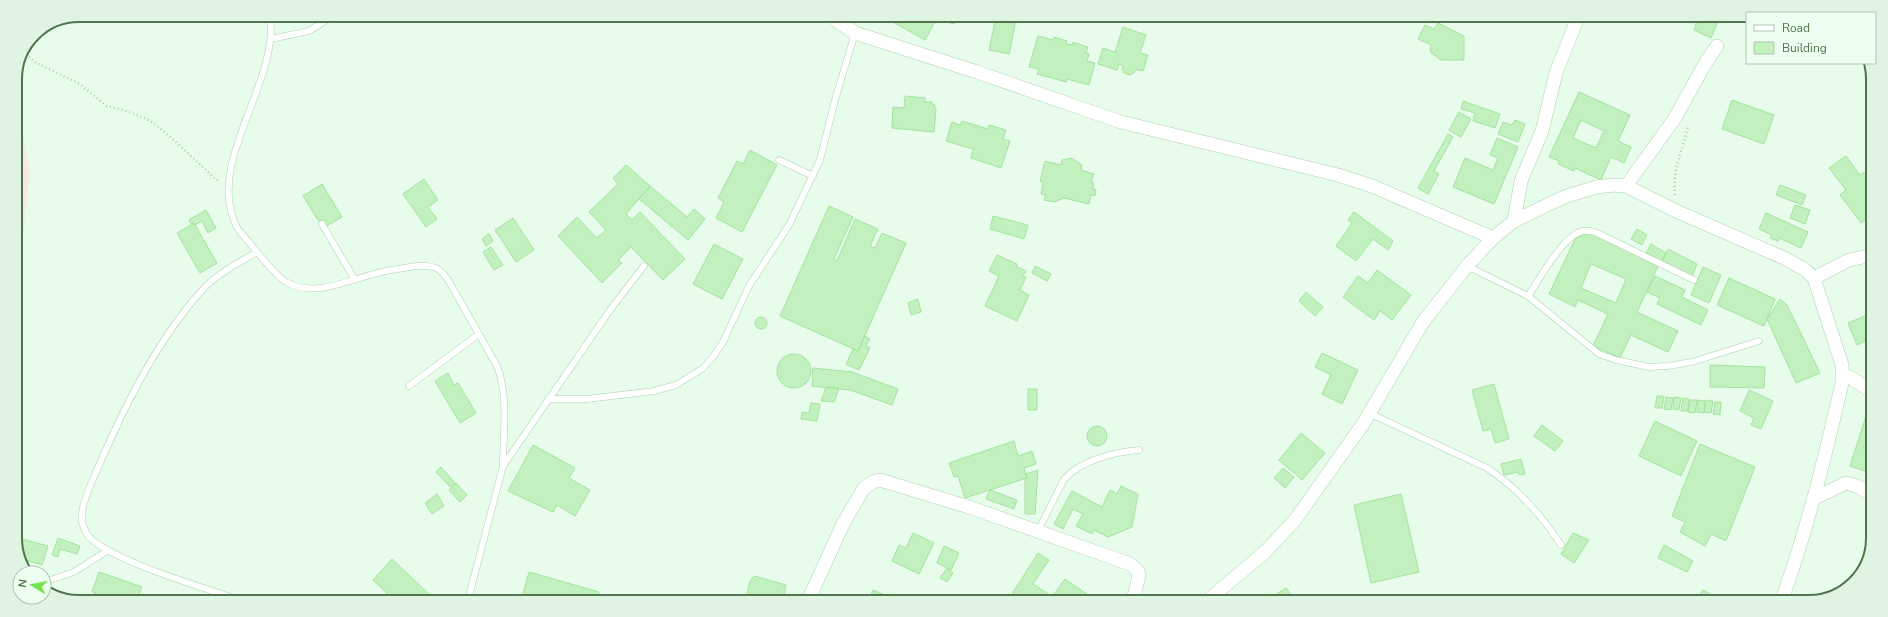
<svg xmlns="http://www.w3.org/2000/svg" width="1888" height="617" font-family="'Nunito Sans',sans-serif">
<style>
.education{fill:#f8e7e3}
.building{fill:#c2f1bf;stroke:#a5e3a0;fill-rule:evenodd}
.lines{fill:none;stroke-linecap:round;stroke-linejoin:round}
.service-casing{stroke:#b1d0b0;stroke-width:7}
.minor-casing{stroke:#b1d0b0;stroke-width:14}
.path{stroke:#a6d6a2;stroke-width:2.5;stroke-dasharray:1 3;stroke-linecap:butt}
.service{stroke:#fff;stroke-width:6}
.minor{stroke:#fff;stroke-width:13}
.rim{fill:none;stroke:#50754c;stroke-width:2}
</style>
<rect width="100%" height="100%" fill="#e7fcea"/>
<path class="education" d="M21,128l9,43 -15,136v-176z"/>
<path class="building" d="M896,16h37l4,2 -12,22 -32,-18z
M939,16h17l-2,8 -16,-4z
M970,16h47l-8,38 -20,-4 6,-29z
M1698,17h22l-9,21 -17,-8z
M1438,23l26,13v24h-23l-11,-8 1,-7 -13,-6 7,-14 9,4z
M1123,27l23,8 -6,18 8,2 -5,16 -8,-2 -1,4 -4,2 -6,-2 -2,-4 1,-3 -4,-2 -2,6 -19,-6 5,-16 12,4z
M1038,36l15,4 1,-3 13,4 -1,3 6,1 1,-3 15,5 -2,6 3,1 -2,7 8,2 -6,22 -22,-6 -1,3 -29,-8 2,-5 -10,-2z
M1579,92l51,23 -12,26 13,6 -7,16 -13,-6 -10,23 -26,-12 -1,3 -16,-7 1,-3 -10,-4zM1581,120l23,11 -8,17 -23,-10z
M905,96l20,2v4h7v2l3,1 -1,3h2l-2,24 -42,-4 1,-21 11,1z
M1732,100l42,15 -10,29 -42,-15z
M1463,101l37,13 -5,14 -22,-7 2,-8 -14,-4z
M1459,112l12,7 -10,18 -12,-7z
M1515,120l10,4 -7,18 -20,-8 5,-12 9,3z
M962,121l26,8 1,-4 17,5 -3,9 7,2 -9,27 -30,-10 2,-9 -27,-8 6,-19 8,3z
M1448,134l5,3 -19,34 5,3 -11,20 -10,-6z
M1497,138l21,9 -24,57 -41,-17 12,-29 28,12 5,-12 -8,-3z
M750,150l27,15 -35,67 -26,-14 8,-16 -6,-4 19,-37 6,3z
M1846,156l14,19 4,-3 8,12v43l-6,-8 -5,4 -21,-28 6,-5 -17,-22z
M1071,158l11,7 -1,5 13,4 -3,8 3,1 -1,6 3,1 -1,6 -4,-1 -2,9 -25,-6 -10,4 -10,-2 2,-5 -5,-1 2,-12 -3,-1 5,-20 16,4 1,-5z
M626,165l24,21 -24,28 6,6 8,-8 45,47 -22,21 -32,-33 -13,13 4,3 -20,20 -44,-47 19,-19 20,21 9,-8 -17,-18 29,-28 -5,-6z
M424,179l14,21 -10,7 9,12 -11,8 -23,-33z
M322,184l20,33 -19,11 -20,-32z
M1780,185l26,10 -4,10 -26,-10z
M650,186l37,31 7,-8 11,10 -17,21 -49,-41z
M1795,205l15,5 -5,14 -15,-6z
M829,206l24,11 -19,42 3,2 18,-42 23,10 -8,17 5,2 7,-15 24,10 -48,108 -78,-35z
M206,210l10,18 -8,5 -6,-12 -7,4 -1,-2 -3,1 -2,-4z
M1354,212l39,29 -5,9 -15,-11 -17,22 -20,-15 16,-23 -4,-3z
M1766,213l42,19 -7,16 -22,-10 -1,3 -8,-3 2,-3 -13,-6z
M993,216l35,9 -4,14 -34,-10z
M513,218l21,32 -18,12 -21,-32z
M194,223l23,40 -17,10 -23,-40z
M1637,229l10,6 -5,10 -11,-6z
M1589,232l70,32 -22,48 41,19 -10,21 -37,-17 -11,23 -27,-12 15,-32 -30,-14 -3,7 -26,-13 26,-55zM1591,264l35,15 -10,24 -35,-15z
M489,234l4,7 -7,5 -4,-7z
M714,244l29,15 -21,40 -29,-15z
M1651,244l15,9 -4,8 -16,-8z
M491,247l12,18 -9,5 -11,-18z
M1668,249l29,15 -5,12 -30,-15z
M997,255l20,9 -1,2 10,5 -3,5 3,1 -6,13 9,5 -12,26 -32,-15 14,-30 -10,-5z
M1035,266l16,8 -4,7 -15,-8z
M1703,267l18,8 -12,28 -18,-8z
M1377,270l34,25 -19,25 -12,-9 -6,9 -31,-23 15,-21 10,7z
M1655,276l30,14 -3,7 26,13 -7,15 -44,-21 3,-6 -13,-6z
M1729,278l46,21 -11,27 -47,-21z
M1306,292l17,15 -8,9 -16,-15z
M918,299l3,13 -10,3 -3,-12z
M1780,299l7,6 33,68 -24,10 -29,-64z
M1872,313v44l-7,-16 -8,4 -9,-22z
M755 323a6 6 0 1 1 12 0a6 6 0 1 1-12 0Z
M865,336l5,3 -4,7 4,2 -11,22 -13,-6 7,-15 5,2z
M1322,353l36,17 -16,34 -20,-10 9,-19 -16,-8z
M777 371a17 17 0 1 1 34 0a17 17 0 1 1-34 0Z
M1710,365l55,2 -1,21 -54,-1z
M813,368l39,4 46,17 -6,16 -42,-15 -38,-4z
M448,373l6,12 4,-2 18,30 -16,10 -25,-42z
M1494,384l15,55 -14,4 -4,-14 -8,2 -11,-41z
M826,387l13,1 -5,14 -13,-1z
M1028,389h9v21h-9z
M1749,390l24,11 -12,28 -10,-4 3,-7 -14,-7z
M1657,396h7l-2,12h-7z
M1666,397l7,1 -2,12 -7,-1z
M1674,397l7,1 -2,12 -6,-1z
M1683,398l6,1 -1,12h-7z
M1690,400h7l-2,13 -7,-1z
M1698,400l7,1 -1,12 -7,-1z
M1706,400l7,1 -2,12 -7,-1z
M1715,402h6l-1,13 -7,-1z
M811,403l9,1 -3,17 -16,-2 1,-7 7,1z
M1866,416l5,2v45l-3,9 -18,-6z
M1655,421l42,20 -16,35 -42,-20z
M1542,425l21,16 -8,10 -21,-15z
M1087 436a10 10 0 1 1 20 0a10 10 0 1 1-20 0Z
M1301,433l24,20 -23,27 -23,-20z
M1014,441l4,15 14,-5 4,13 -12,4 3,10 -62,20 -7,-22 -4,1 -5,-14z
M1700,444l55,23 -29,74 -15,-7 -6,12 -25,-14 5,-10 -13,-6z
M533,445l42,23 -6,10 21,12 -15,26 -18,-11 -4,7 -45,-21z
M1521,459l4,15 -6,1 -1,-3 -14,3 -3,-11z
M441,467l14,16 -5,4 -14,-15z
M1283,468l11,9 -9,11 -11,-10z
M1038,470l-3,44h-10v-35l2,-1 -1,-4z
M456,483l11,12 -7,7 -11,-12z
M1121,486l17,8 -6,33 -24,10 -14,-7 -2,4 -16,-8 7,-12 -10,-5 -10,20 -9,-5 18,-33 30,16 8,-17 7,4z
M990,490l27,10 -3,9 -28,-10z
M437,494l7,12 -12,8 -7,-11z
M1401,494l18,78 -48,11 -17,-78z
M913,533l21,10 -15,31 -27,-13 7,-16 7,3z
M1573,533l16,7 -15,23 -13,-9z
M15,537l33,9 -6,19 -20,-6 -7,-17z
M58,538l22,8 -3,8 -17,-5 -2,8 -6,-2z
M1664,545l29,16 -6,11 -29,-14z
M944,546l15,7 -8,17 -14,-7z
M1038,553l11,7 -16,24 15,10 -4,7h-21l-11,-7z
M392,559l40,38 -4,3h-34l-21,-20z
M947,568l6,5 -6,9 -7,-4z
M99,572l43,15 -5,13h-24l-21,-8z
M529,572l70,20 -3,8h-75z
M754,576l32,9 -3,16h-38l5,-20z
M1065,579l29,20 -2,2h-43z
M1286,588l9,13h-29z
M873,590l19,8 2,-3 10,4 -1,2h-35z
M1703,590l21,12h-27z"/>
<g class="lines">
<g class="service-casing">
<path id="service" d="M270,15c10,67 -63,144 -35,208 2,7 9,13 14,19 8,10 27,34 37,40 24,13 47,4 71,-3 15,-5 31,-9 47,-11 12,-2 21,-4 32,0 5,2 8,7 11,10l50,88c12,31 6,67 6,100
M271,39l38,-8 26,-16
M779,160l34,16
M322,224l33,56
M1467,266l61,30 71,58 17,6 33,7 19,-1 24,-4 67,-21
M1528,296c11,-16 35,-61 55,-65 4,-1 8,0 12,1l99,48
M409,386l70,-52
M548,399h39l67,-8 22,-6 26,-16 11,-12 10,-15 26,-56 40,-61 31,-65 15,-60 20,-67
M1369,413l118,55c29,19 55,48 74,77
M1038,531l26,-52c18,-19 50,-27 75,-29
M44,582l30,-10 33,-21
M240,600c-32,-11 -137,-41 -154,-67 -1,-3 -3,-8 -4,-11 -2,-16 9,-38 15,-52 18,-42 37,-83 62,-122 13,-21 30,-44 47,-62 14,-14 34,-24 51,-34
M468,600l35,-134 107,-156 34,-44"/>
</g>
<g class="minor-casing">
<path id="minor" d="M835,16l2,5 18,12 122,39 144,50 217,53 34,11 121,52
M1626,186l49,-68 31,-56 11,-16
M1514,221l7,-40 21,-50 14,-58 22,-56
M1814,278l35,-18 23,-5
M1842,374l11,5 18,12
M1813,499l33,-16 11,3 14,8
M808,601l35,-77 21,-36 9,-6 7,-2 89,27 161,57 8,7 1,4 -6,26
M1207,601l58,-49 30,-32 68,-96 60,-102 44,-56 26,-28 21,-17 50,-24 32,-10 18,-2 12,1 50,25 108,47 20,11 10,9 28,87v18c-17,74 -35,148 -61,219"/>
</g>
<path class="path" d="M26,54l10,9 42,20 29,23 22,6 20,8 16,12 54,50
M1675,195c-3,-27 8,-44 13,-69"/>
<use href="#service" class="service"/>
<use href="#minor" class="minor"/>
</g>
<path d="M0 0H1888V617H0ZM79 22H1809A57 57 0 0 1 1866 79V538A57 57 0 0 1 1809 595H79A57 57 0 0 1 22 538V79A57 57 0 0 1 79 22Z" fill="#e0f4e3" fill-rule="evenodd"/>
<path class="rim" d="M79 22H1809A57 57 0 0 1 1866 79V538A57 57 0 0 1 1809 595H79A57 57 0 0 1 22 538V79A57 57 0 0 1 79 22Z"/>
<rect x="1746" y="12" width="130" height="52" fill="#edfff0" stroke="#aec8ae"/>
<rect x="1754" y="25" width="20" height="6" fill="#ffffff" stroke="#aec8ae"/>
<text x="1782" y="32" font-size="12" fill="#50754c">Road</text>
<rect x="1754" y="42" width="20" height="12" fill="#c2f1bf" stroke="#aec8ae"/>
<text x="1782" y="52" font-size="12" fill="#50754c">Building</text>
<g transform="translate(32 585) rotate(280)"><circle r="19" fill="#edfff0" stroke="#aec8ae"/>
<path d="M0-3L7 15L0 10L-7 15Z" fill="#73e34f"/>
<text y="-6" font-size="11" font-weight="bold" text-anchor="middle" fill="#50754c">N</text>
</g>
</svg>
